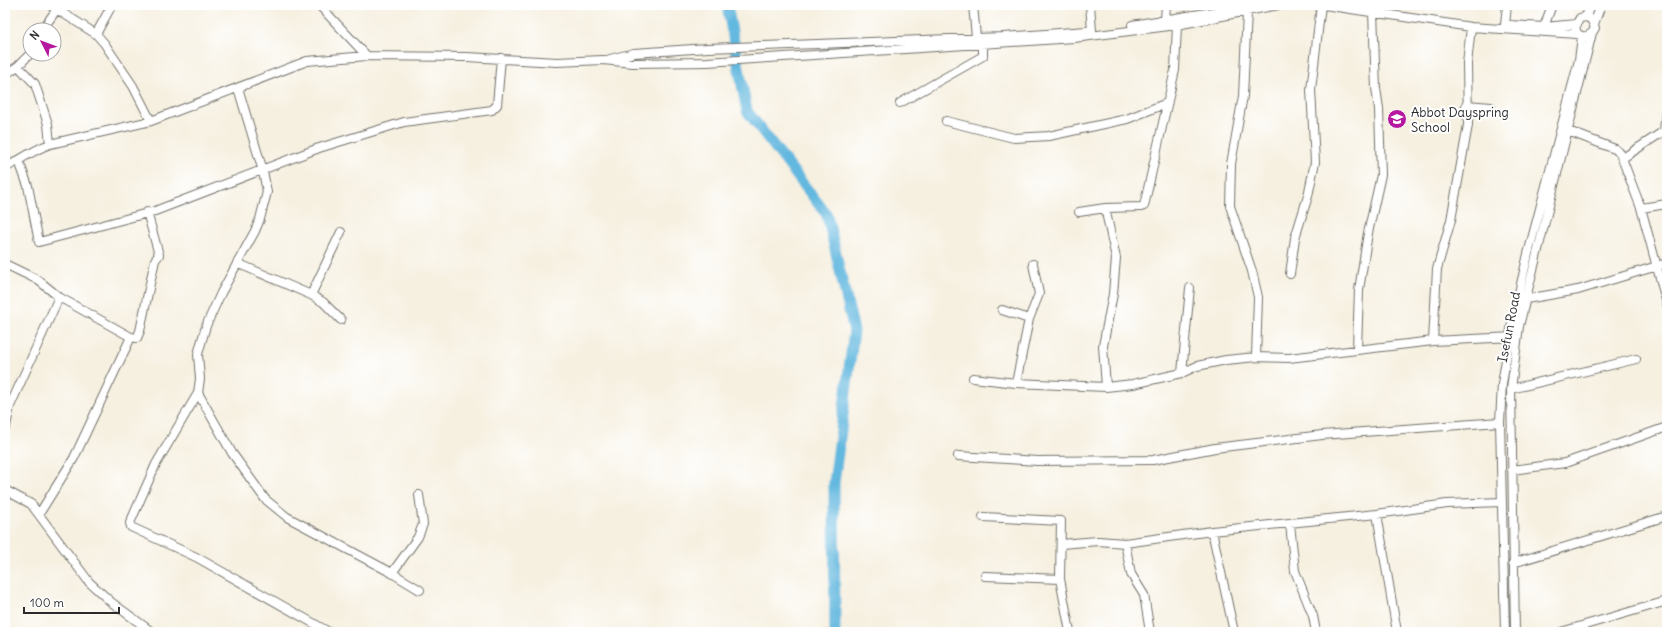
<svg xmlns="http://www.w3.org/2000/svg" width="1672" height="637" font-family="Delius,sans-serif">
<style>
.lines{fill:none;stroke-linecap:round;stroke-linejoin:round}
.river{stroke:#63b8df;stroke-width:11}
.minor-casing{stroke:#72706a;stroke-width:10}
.minor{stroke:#fff;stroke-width:8}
.labels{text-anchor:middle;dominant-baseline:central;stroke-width:4;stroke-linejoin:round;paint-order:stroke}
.poi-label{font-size:13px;fill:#2b2b2b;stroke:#fff;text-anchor:start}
.street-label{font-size:13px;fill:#2b2b2b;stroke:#fff}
</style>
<rect width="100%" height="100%" fill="#fff"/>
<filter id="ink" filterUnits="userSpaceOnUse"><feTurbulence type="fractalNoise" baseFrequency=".025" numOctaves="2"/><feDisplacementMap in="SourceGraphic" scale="8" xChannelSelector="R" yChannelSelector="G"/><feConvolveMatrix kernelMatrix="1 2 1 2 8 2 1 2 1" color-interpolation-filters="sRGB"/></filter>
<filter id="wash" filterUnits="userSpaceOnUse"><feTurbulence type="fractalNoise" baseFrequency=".012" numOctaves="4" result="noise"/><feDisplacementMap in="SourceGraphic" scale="16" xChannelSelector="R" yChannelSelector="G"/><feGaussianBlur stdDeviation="0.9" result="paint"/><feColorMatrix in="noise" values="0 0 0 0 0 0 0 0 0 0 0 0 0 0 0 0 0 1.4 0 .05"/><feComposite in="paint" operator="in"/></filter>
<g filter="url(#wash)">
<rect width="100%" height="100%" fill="#f6f0e0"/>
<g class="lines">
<path class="river" d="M727,5l20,106 80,104 27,116 -20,152 1,149"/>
</g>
</g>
<g filter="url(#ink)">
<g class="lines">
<g class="minor-casing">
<path id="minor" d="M50,5l46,29 8,9 29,43 18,35
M319,5l48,51
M973,5l3,32
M1090,5l2,26
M1324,5l147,22 106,7
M1247,12l-4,84 -12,68 -1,42 22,65 6,26 -2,60
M1586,17l5,2 4,9 -3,5 -7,4 -8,-3 -2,-8 5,-8z
M1586,17l4,-12
M1165,20l1,-15
M1594,24l7,-19
M1132,25l99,-16
M1505,25l2,-20
M1510,25l34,2 33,-3
M1544,27l8,-22
M42,30l15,-21
M96,34l16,-29
M610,59l24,-6 74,-5 295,-11 84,-6
M18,66l12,-12
M5,75l13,-9 17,18 13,40 2,20
M238,88l25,83 4,21 -7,27 -5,12 -34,62 -15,33 -8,28 2,25 -2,14 34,60 33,46 22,18 105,56
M900,103l83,-47v-11
M1466,105l25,2
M946,121l68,17 35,-2 78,-17 40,-16
M1568,131l47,18 5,4 21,55 26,96
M1664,131l3,-31
M1623,158l44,-29
M19,161l9,25 11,56 116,-31 164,-63 85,-26 88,-12 5,-5 4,-47
M5,168c15,-8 28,-18 45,-24l101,-23 156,-60 60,-5 100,1 90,5 46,-2 30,3 74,-1 367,-24 103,-13 101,-20
M1105,208l11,50 -3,36 -10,52 3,41
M1641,208l26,-4
M1079,212l26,-4 36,-1 3,-1 31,-136 2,-45
M237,263l74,32 12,7 18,18
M5,264l33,16 21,17 72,40
M1290,274l5,-36 13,-42 7,-34 -4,-72 10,-85
M311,295l30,-63
M1526,299l52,-9 89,-27
M1002,310l27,9 -13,64
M1029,319l10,-25 -6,-30
M1433,341l4,-72 14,-49 17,-95 -1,-61 4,-37
M1357,349l2,-59 9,-57 13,-58 -2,-66 -3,-21 -3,-76
M1182,373l8,-85
M973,378l43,5 90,4 27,-3 49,-11 15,-7 29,-6 30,-3 33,1 144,-17 80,-4
M1511,389l125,-30
M198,393l-42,71 -26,59 1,4 65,30 133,75
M6,426l4,-20 49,-109
M958,456l79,5 116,-1 62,-12 107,-13 178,-13
M1512,470l53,-7 102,-36
M5,490l26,14 58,78 22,20 41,30
M419,495l4,29 -5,13 -26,36 28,17
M39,514l35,-56 57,-121 6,1 3,-7 15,-71 4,-5 -12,-43
M1377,514l20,118
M983,517l78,4 -1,58 -75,-3
M1290,524l5,47 18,45 3,16
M1212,531l22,101
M1125,543l6,31 13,21 6,37
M1061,544l37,-3 27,2 87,-12 165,-17 70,-10 55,-2
M1513,563l154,-47
M1060,579l10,53
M1505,632l-5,-210 2,-38 10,-61 16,-69 51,-194 3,-23
M1515,632l-4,-243 8,-63 73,-293
M1561,632l106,-31"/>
</g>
<use href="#minor" class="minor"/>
</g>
</g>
<defs>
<g id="school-disc" transform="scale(1)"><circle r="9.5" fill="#b5179e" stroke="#fff"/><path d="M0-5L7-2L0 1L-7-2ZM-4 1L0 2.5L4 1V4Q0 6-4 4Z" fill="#fff"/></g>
</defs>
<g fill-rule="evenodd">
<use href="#school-disc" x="1397" y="119"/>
</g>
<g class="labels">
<g class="poi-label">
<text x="1411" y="112">Abbot Dayspring<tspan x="1411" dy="15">School</tspan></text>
</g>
<g class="street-label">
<text transform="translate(1509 327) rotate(-79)">Isefun Road</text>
</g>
</g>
<rect width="1672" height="637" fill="none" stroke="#fff" stroke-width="20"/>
<g transform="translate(42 42) rotate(312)"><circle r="19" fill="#ffffff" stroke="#aaaaaa"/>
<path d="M0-3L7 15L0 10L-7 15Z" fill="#b5179e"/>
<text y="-6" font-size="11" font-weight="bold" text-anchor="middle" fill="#2b2b2b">N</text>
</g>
<path d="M24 607v6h95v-6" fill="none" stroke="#2b2b2b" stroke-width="2"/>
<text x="30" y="607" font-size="12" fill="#2b2b2b" stroke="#ffffff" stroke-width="3" paint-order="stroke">100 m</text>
</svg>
